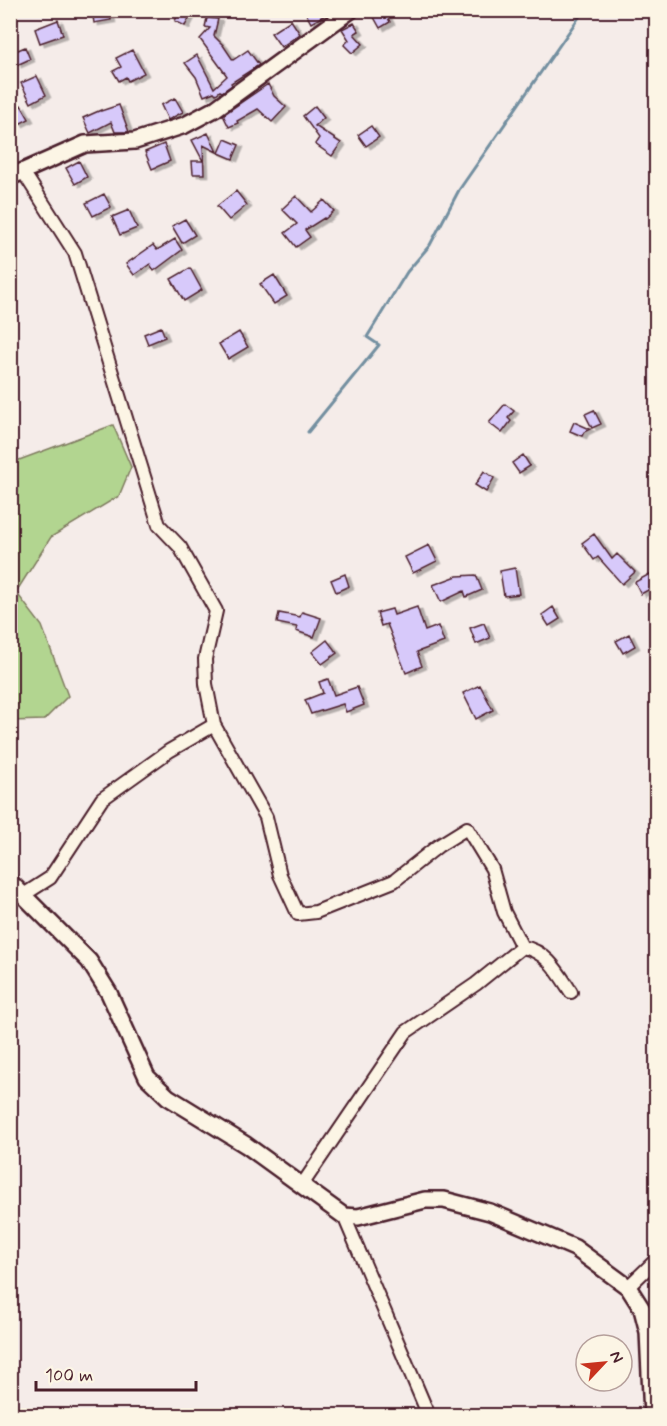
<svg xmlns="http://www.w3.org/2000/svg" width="667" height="1426" font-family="Mynerve,sans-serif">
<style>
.green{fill:#b2d590;stroke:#7e7a5e;stroke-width:1.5}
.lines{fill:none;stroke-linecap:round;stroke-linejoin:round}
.stream{stroke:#738fa0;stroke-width:3}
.building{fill:#d7c9fa;stroke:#4a1f2b;stroke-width:1.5;filter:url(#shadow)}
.minor-casing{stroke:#4a1f2b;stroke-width:16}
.tertiary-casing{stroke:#4a1f2b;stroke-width:20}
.minor{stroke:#fcf5e5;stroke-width:12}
.tertiary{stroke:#fcf5e5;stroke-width:15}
</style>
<defs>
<filter id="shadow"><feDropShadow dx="4.5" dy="2.5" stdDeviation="0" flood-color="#0004"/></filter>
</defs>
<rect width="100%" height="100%" fill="#f5ece9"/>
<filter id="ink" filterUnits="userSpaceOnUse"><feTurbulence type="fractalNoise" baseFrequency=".0167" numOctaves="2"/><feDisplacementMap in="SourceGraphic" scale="12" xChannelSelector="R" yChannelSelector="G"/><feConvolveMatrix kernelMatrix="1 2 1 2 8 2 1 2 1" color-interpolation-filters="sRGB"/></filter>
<g filter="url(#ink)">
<path class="green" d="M113,425l18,42 -12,29 -68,41 -35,55 26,34 26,70 -24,24 -33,1v-258z"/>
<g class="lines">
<path class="stream" d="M308,432l71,-87 -12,-8 40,-65 23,-27 29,-55 125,-180"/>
</g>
<path class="building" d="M92,10h17l2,10 -17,3z
M180,10h13l-8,16 -10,-5z
M304,10h30l-23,13z
M370,10h14l6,12 -10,6z
M207,18l11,1 -4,17 9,9 10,15 15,-10 11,15 -28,18 1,2 -10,7 -2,-1 -4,3 -2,-2 -10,4 -8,-19 -11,-14 12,-8 17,33 13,-12 -27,-37 10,-11 -5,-1z
M58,20l5,15 -23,8 -5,-14z
M291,20l9,14 -19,13 -10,-14z
M354,23l5,8 -5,3 9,10 -11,9 -8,-8 5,-5 -7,-11z
M25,47l5,12 -13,6 -6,-12z
M132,50l12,23 -16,8 -2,-4 -7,4 -6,-10 8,-4 -5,-9z
M37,76l9,19 -15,8 -10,-20z
M268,84l6,12 12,11 -14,15 -14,-13 -21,12 1,2 -9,4 -6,-12z
M175,98l8,14 -15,8 -7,-15z
M21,105l8,14 -10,5 -7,-14z
M119,105l10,27h-14l-4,-10 -21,11 -7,-15 18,-8v1z
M315,106l9,12 -9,8 26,17 -9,13 -17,-12 4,-6 -16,-22z
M371,126l8,11 -13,9 -8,-11z
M208,133l9,19 -14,-7 1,29h-11l-1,-13h11l-11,-21z
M225,139l14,6 -6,14 -14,-6z
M164,144l6,17 -18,8 -7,-17z
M79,161l8,16 -12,7 -9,-16z
M236,191l11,14 -18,15 -12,-14z
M104,194l7,13 -18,9 -7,-13z
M296,196l15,16 13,-12 10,11 -9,8 -1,-1 -19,12 5,7 -14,10 -11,-14 12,-9 -15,-15z
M129,210l8,18 -17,7 -8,-18z
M185,219l10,16 -13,8 -10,-17z
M175,239l7,11 -28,21 -4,-7 -16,11 -8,-11 27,-19 4,5z
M190,268l12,22 -18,11 -13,-22z
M274,275l13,21 -13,8 -14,-20z
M161,327l4,10 -17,7 -4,-10z
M239,332l9,15 -20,12 -9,-15z
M505,404l9,7 -6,7 3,3 -9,12 -13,-10z
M594,410l7,14 -9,4 -7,-14z
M574,422l16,7 -6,3 -2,4 -12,-5z
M523,455l7,11 -11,7 -7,-10z
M484,471l10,7 -8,14 -11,-7z
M594,534l18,25 5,-5 18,18 -13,12 -24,-27 -4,3 -12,-17z
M429,545l8,16 -24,12 -8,-16z
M515,568l4,26 -15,2 -4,-25z
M657,570v15l-16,9 -6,-12z
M345,574l4,12 -13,6 -5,-12z
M476,575l6,15 -16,7 -2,-6 -23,11 -8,-17 24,-9z
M417,607l8,24 13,-5 6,16 -27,10 5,14 -16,7 -19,-49 -6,2 -4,-13 15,-4 2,6z
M553,607l7,12 -11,7 -7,-11z
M302,612l19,6 -7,19 -18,-6 1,-4 -20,-4 2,-10 21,4z
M484,623l6,15 -14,6 -6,-16z
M629,634l6,12 -12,7 -7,-12z
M327,640l10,13 -15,11 -10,-12z
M328,679l6,16 23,-8 7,18 -18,7 -3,-8 -32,10 -6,-14 18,-7 -4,-11z
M480,685l13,25 -17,9 -13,-26z"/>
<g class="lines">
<g class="minor-casing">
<path id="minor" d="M22,170l53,83 84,272 21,22 36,64 -11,48 1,25 8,41 52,92 14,58 18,39 18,-2 78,-31 44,-35 29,-18 25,41 12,43 18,35
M25,894l25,-16 52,-79 67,-48 45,-26
M302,1185l104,-153 70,-48 46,-37c25,4 36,25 49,45
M344,1216l85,200
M628,1287l28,-27"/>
</g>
<g class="tertiary-casing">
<path id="tertiary" d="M10,177l75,-33 50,-3 50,-16 30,-16 136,-99
M10,882l79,79 20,32 38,84 21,20 78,48 98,71 14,1 67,-17h19l46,12 85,36 53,39 14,22 6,23 4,84"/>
</g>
<use href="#minor" class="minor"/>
<use href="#tertiary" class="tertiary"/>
</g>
</g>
<rect width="667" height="1426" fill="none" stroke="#fcf5e5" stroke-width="36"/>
<rect x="18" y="18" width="631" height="1390" fill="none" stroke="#4a1f2b" stroke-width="2" filter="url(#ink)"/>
<g transform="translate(604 1363) rotate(64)"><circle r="28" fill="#fcf5e5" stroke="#b59f9b" stroke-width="1.5"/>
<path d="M0-4.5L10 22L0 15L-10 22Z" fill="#c8321e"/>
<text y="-9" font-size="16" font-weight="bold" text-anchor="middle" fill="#4a1f2b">N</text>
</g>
<path d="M36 1381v9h160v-9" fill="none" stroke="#4a1f2b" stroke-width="3"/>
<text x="45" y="1381" font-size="18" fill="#4a1f2b" stroke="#fcf5e5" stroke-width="4.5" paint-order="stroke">100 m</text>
</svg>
